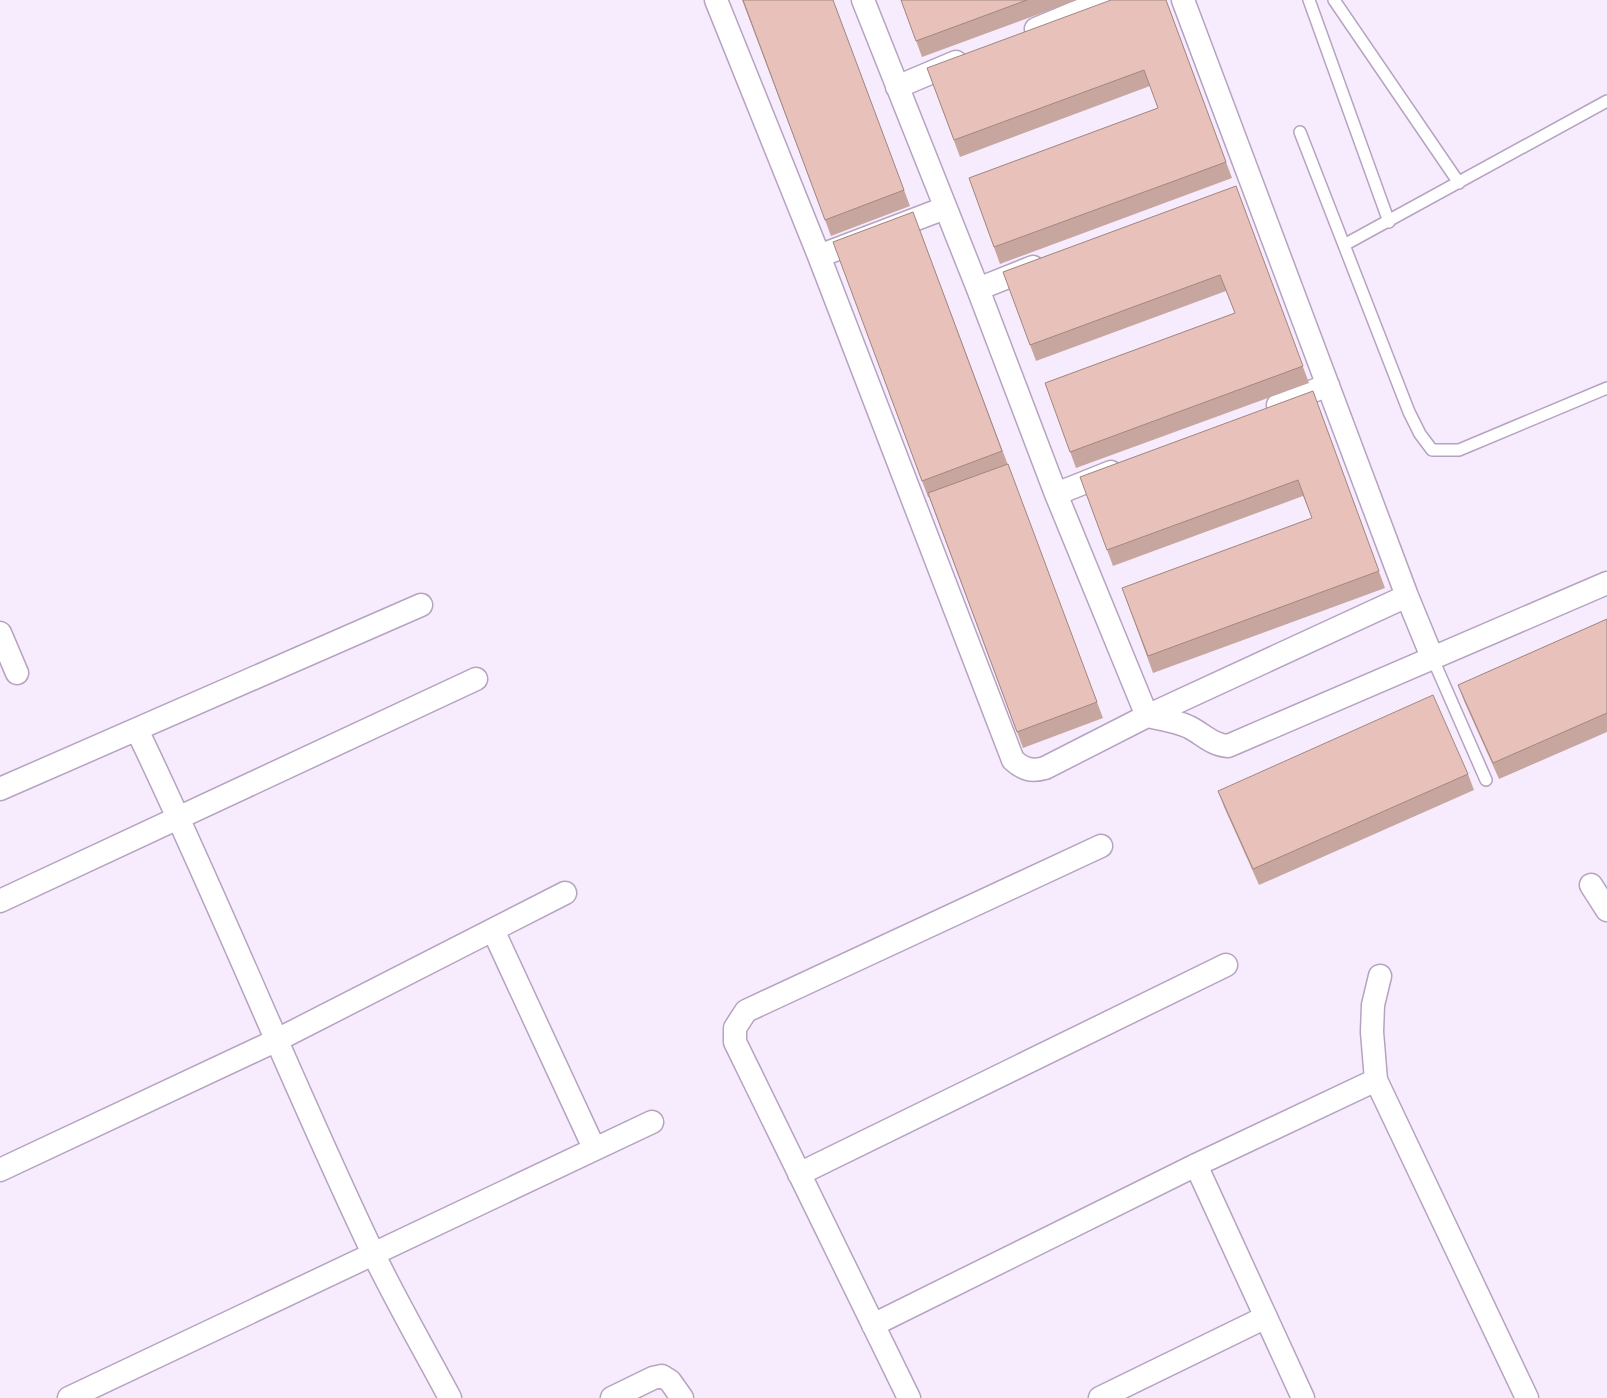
<svg xmlns="http://www.w3.org/2000/svg" width="1607" height="1398" font-family="Georgia,serif">
<style>
.lines{fill:none;stroke-linecap:round;stroke-linejoin:round}
.service-casing{stroke:#b6a3c0;stroke-width:14}
.minor-casing{stroke:#b6a3c0;stroke-width:25}
.service{stroke:#fff;stroke-width:11}
.minor{stroke:#fff;stroke-width:22}
.wall{fill:#c8a6a0}
.building{fill:#e8c1ba;stroke:#a28782}
</style>
<rect width="100%" height="100%" fill="#f7ecfe"/>
<g class="lines">
<g class="service-casing">
<path id="service" d="M1309,0l80,222
M1334,0l125,183
M1300,132l109,280 11,22 12,16h27l148,-62
M1344,245l263,-144
M1432,657l54,123"/>
</g>
<g class="minor-casing">
<path id="minor" d="M716,0l103,256 194,504c10,9 18,12 32,8l102,-52 260,-120
M863,0l115,289 78,205 91,222
M1183,0l224,596 25,61
M1036,29l69,-29
M897,87l59,-25
M819,256l126,-48
M978,289l55,-22
M1278,405l50,-20
M1056,494l55,-22
M0,633l17,40
M1147,716c15,3 29,5 42,11 14,7 23,18 39,19l379,-163
M137,730c83,172 153,349 235,521 24,50 52,98 78,147
M0,789l421,-184
M1591,885l16,25
M0,901l476,-222
M493,930l101,218
M1380,976l-7,29 -1,27 4,48 151,318
M1196,1165l107,233
M0,1170l275,-129 290,-148
M799,1174l427,-209
M873,1325l323,-160 180,-85
M69,1398l583,-276
M612,1398l41,-20 9,-2 8,5 12,17
M909,1398l-174,-356v-14l11,-17 355,-165
M1100,1398l166,-81"/>
</g>
<use href="#service" class="service"/>
<use href="#minor" class="minor"/>
</g>
<path class="wall" d="M742,0h91l77,206 -79,30z
M901,0h176l-155,57z
M1166,0l66,178 -232,86 -31,-86 189,-70 -8,-22 -190,71 -33,-89z
M1236,186l73,197 -233,85 -31,-85 190,-70 -9,-22 -190,70 -33,-89z
M913,212l190,506 -80,30 -94,-251h-1l-95,-255z
M1313,391l72,197 -232,85 -31,-85 190,-70 -9,-22 -190,70 -33,-89z
M1607,619v113l-108,47 -35,-78 -6,-16z
M1468,774l6,16 -215,95 -35,-78 -6,-16z"/>
<path class="building" d="M743,0h90l71,190 -79,30z
M901,0h126l-111,41z
M1111,0h55l60,162 -232,85 -25,-69 189,-70 -14,-38 -190,70 -27,-72z
M1236,186l67,180 -233,86 -25,-69 190,-70 -15,-38 -190,70 -27,-73z
M913,212l89,239 -80,30 -89,-239z
M1313,391l66,180 -231,85 -26,-68 190,-70 -14,-38 -191,70 -27,-73z
M1008,464l89,238 -80,30 -89,-239z
M1607,619v94l-114,50 -35,-78z
M1433,695l35,79 -215,95 -35,-78z"/>
</svg>
